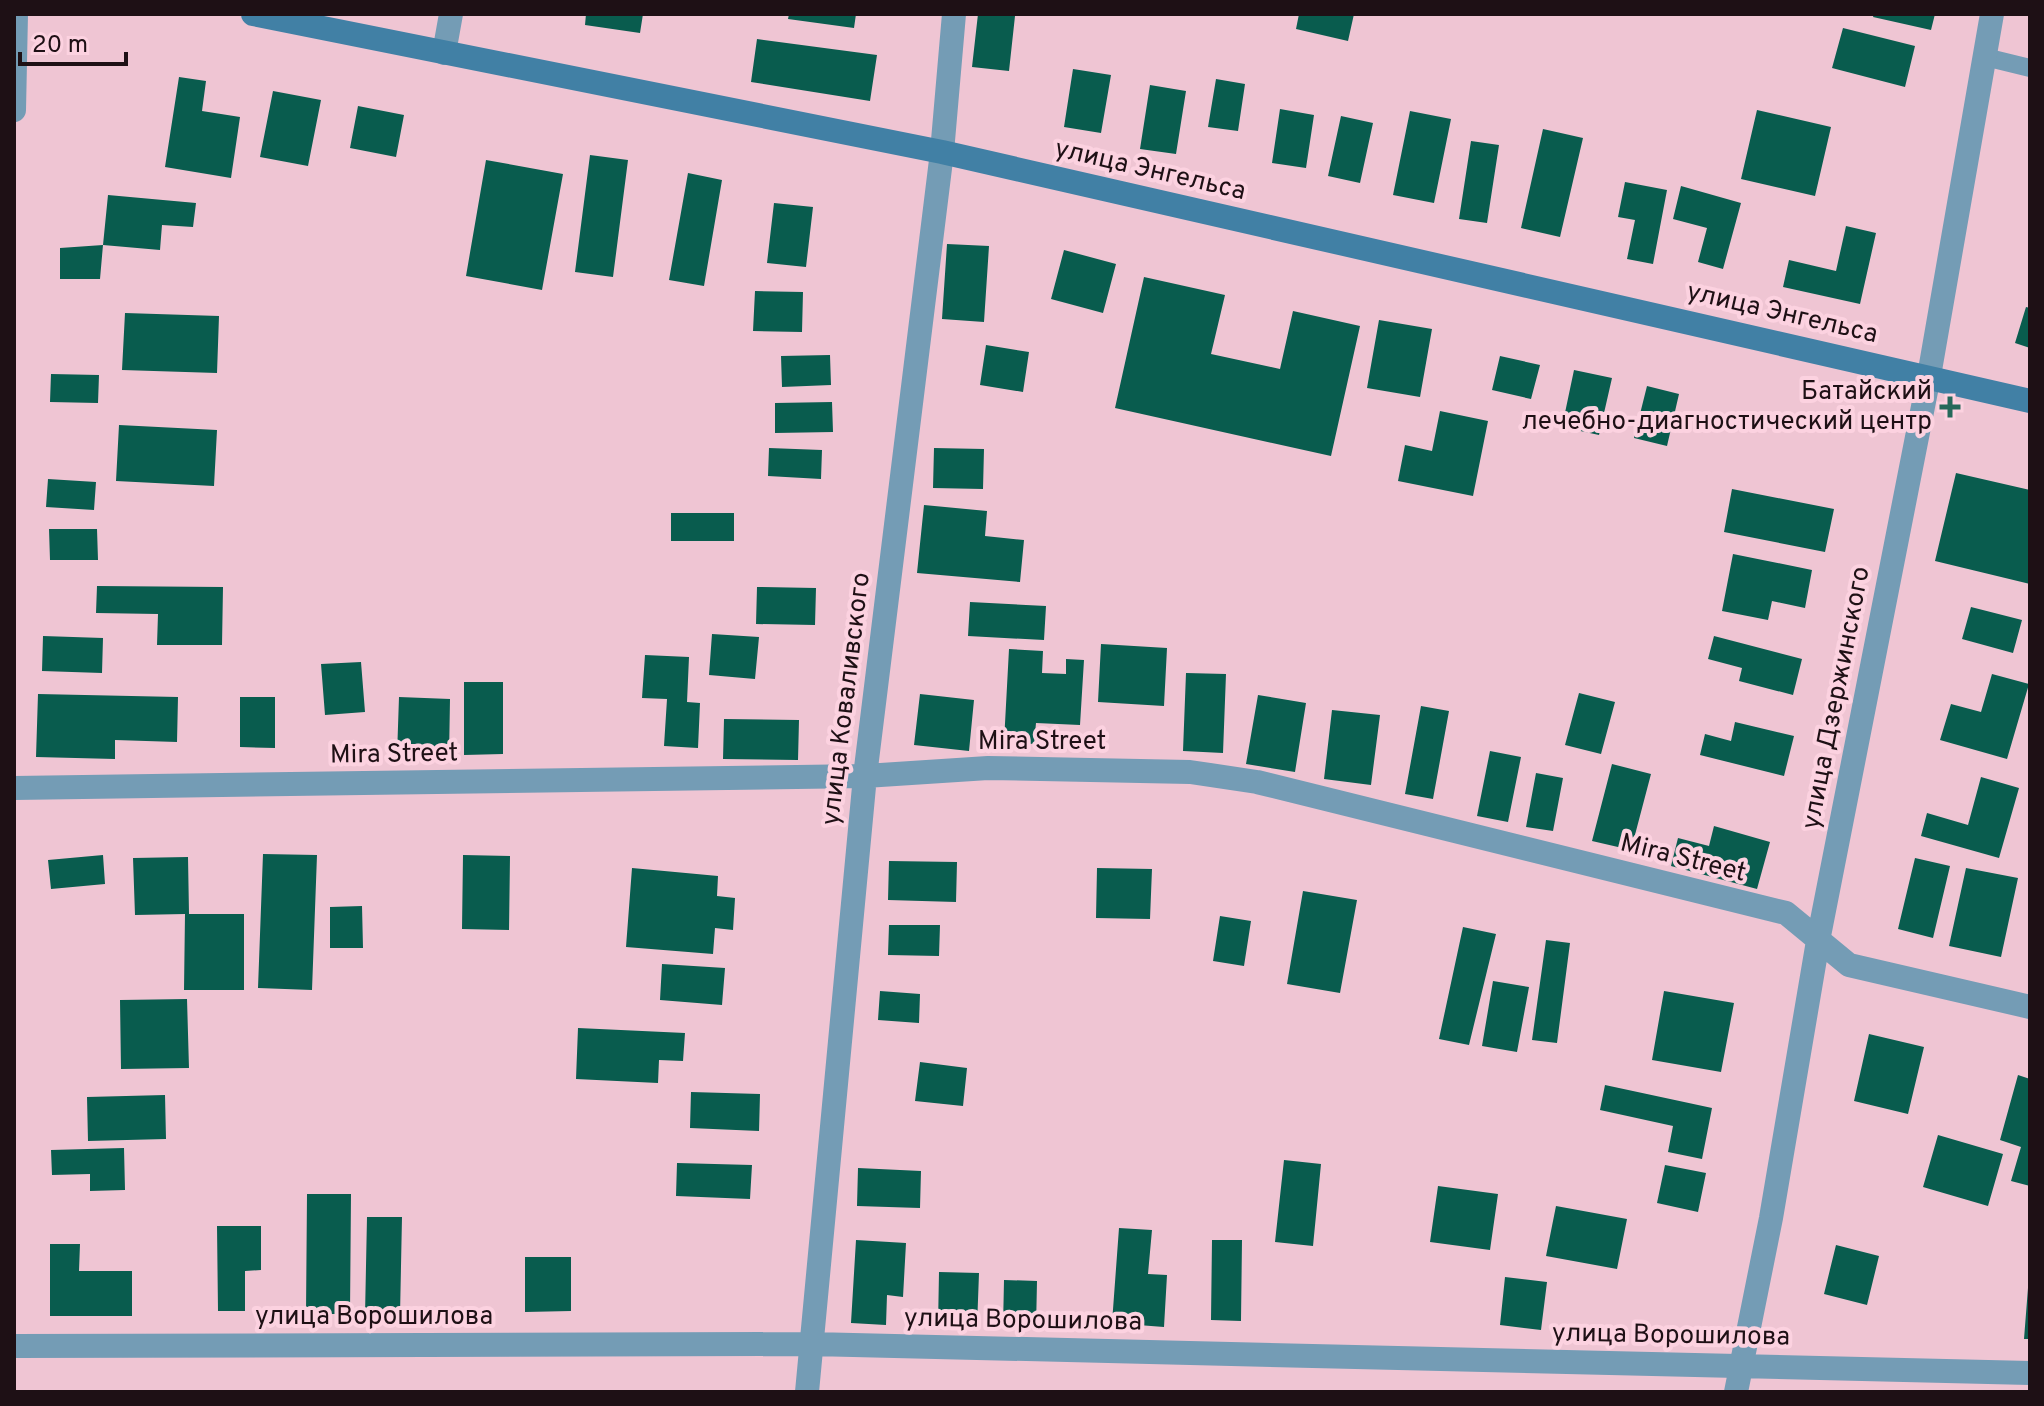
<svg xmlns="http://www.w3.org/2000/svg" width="2044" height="1406" font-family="Overpass,sans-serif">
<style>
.building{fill:#095c4e}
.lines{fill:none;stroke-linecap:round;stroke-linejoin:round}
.lane{stroke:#749cb5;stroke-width:18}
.street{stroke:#749cb5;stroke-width:24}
.secondary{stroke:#4180a5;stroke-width:24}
.poi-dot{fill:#25695a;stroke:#fcd2e0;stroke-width:3}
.labels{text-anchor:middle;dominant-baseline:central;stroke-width:8;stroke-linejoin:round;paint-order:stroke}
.street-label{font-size:26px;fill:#1e1015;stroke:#fcd2e0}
.poi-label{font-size:26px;fill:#1e1015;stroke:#fcd2e0;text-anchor:end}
</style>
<rect width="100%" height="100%" fill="#efc5d3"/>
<path class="building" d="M586,14h57l-3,19 -55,-8z
M789,14h67l-2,14 -66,-9z
M978,14l37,2 -6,55 -37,-4z
M1299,14h55l-6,27 -52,-12z
M1874,14h61l-4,16 -58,-13z
M1843,28l72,18 -10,41 -73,-19z
M757,39l120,16 -7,46 -119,-19z
M1073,69l38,6 -10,58 -37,-6z
M179,77l27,4 -4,30 38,6 -9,61 -66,-11z
M1216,79l29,5 -7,47 -30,-4z
M1150,85l36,6 -10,63 -36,-5z
M273,91l48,9 -13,66 -48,-9z
M358,106l46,9 -8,42 -46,-9z
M1280,109l34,6 -8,53 -34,-5z
M1757,110l74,17 -16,69 -74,-17z
M1410,111l41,8 -17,84 -41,-8z
M1341,116l32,7 -13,60 -32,-7z
M1543,129l40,9 -23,99 -39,-9z
M1471,141l28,4 -12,78 -28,-4z
M590,155l38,5 -15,117 -38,-5z
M486,160l77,14 -21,116 -76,-14z
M688,173l34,7 -18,106 -35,-6z
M1625,182l42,8 -14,74 -26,-5 8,-39 -17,-3z
M1681,186l60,17 -18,66 -25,-7 9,-34 -34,-9z
M108,195l88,8 -3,24 -31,-2 -2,25 -57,-5z
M774,203l39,4 -7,60 -39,-4z
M1846,226l30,7 -16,71 -77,-17 6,-27 47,11z
M947,244l42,2 -5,76 -42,-3z
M103,245l-3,34h-40v-31z
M1064,250l52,14 -13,49 -52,-14z
M1144,277l81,18 -14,59 69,15 13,-58 67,15 -29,130 -216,-48z
M755,291l48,1 -1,40 -49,-1z
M2026,307l4,1v40l-15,-5z
M125,313l94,3 -2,57 -95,-3z
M1379,320l53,9 -12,68 -53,-9z
M986,345l43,7 -6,40 -43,-7z
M830,355l1,30 -49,2 -1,-31z
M1500,356l40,9 -9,34 -39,-9z
M1574,370l38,8 -13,57 -37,-8z
M51,374l48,1 -1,28 -48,-1z
M1647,386l32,8 -12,52 -33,-8z
M832,402l1,30 -58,1v-30z
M1440,411l48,10 -15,75 -75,-15 7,-36 27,6z
M119,425l98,5 -3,56 -98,-5z
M769,448l53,2 -1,29 -53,-3z
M934,448l50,1 -1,40 -50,-1z
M1956,473l74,17v94l-95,-23z
M48,479l48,3 -2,28 -48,-3z
M1732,489l102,20 -9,43 -101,-20z
M924,505l63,6 -2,25 39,4 -4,42 -103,-9z
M671,513h63v28h-63z
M49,529h48l1,31h-48z
M1733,554l79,16 -7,38 -33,-7 -4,19 -46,-9z
M97,586l126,1 -1,58h-65l1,-31 -62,-1z
M757,587l59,1 -1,37 -59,-1z
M970,602l76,4 -2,34 -76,-4z
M1971,607l51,13 -9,33 -51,-14z
M712,634l47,3 -4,42 -46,-4z
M43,636l60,2 -1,35 -60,-2z
M1714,636l88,23 -9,36 -54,-14 3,-13 -34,-9z
M1101,644l66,4 -3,58 -66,-4z
M1009,649l34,2 -1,22 24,1v-15l18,1 -4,65 -44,-2 -2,21 -30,-2z
M645,655l44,2 -2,45 13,1 -2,45 -34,-2 3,-47 -25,-1z
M361,662l4,50 -40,3 -4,-51z
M1186,673l40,1 -3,79 -40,-2z
M1992,674l37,10 -22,75 -67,-19 11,-36 30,8z
M464,682h39v72l-39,1z
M1579,693l36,9 -14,52 -36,-9z
M38,694l140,3 -1,45 -62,-2v19l-79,-2z
M920,694l54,6 -5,51 -55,-6z
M1258,695l48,8 -11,69 -49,-8z
M240,697h35v51l-35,-1z
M399,697l51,2 -1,58 -52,-1z
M1421,706l28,5 -16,88 -28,-5z
M1332,710l48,5 -9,70 -47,-6z
M724,719l75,1 -1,40 -75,-1z
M1735,722l59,14 -10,40 -84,-21 5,-21 26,7z
M1490,751l31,6 -13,65 -31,-6z
M1612,764l39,10 -20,76 -39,-9z
M1536,773l27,5 -10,53 -27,-4z
M1981,777l38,11 -20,70 -78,-22 6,-23 41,12z
M1714,826l56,16 -13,47 -86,-23 7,-28 31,8z
M263,854l54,1 -5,135 -54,-2z
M103,855l2,29 -54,5 -3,-29z
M463,855l47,1 -1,74 -47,-1z
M188,857l1,57h55v76h-60l1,-76 -50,1 -2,-57z
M1915,858l35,8 -17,72 -35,-9z
M889,861l68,1 -1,40 -68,-2z
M632,868l86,8 -1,20 18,2 -2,32 -18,-2 -2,26 -87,-7z
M1097,868l55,1 -2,50 -54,-1z
M1966,868l52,10 -17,79 -52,-11z
M1303,891l54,9 -17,93 -53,-9z
M362,906l1,42h-33v-41z
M1220,916l31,5 -7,45 -31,-5z
M889,925h51l-1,31 -51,-1z
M1463,927l33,7 -27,111 -30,-6z
M1546,940l24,3 -13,100 -25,-3z
M662,964l63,4 -3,37 -62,-5z
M1493,981l36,6 -12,65 -35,-6z
M880,991l40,3 -1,29 -41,-3z
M1664,991l70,12 -13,69 -69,-12z
M187,999l2,69 -68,1 -1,-69z
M578,1028l107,5 -2,28 -24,-1 -1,23 -82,-4z
M1869,1034l55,13 -16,67 -54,-13z
M920,1062l47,6 -4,38 -48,-5z
M2018,1075l12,4v107l-19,-5 10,-34 -21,-7z
M1605,1085l107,23 -10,51 -34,-7 5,-26 -73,-16z
M691,1092l69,2 -1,37 -69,-3z
M165,1095l1,44 -78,2 -1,-44z
M1938,1135l65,19 -15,52 -65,-19z
M124,1148l1,42 -35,1v-17l-38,1 -1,-25z
M1284,1160l37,4 -8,82 -38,-4z
M677,1163l75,2 -2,34 -74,-3z
M1665,1165l41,8 -8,39 -41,-9z
M858,1168l63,3 -1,37 -63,-2z
M1438,1186l60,8 -8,56 -60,-8z
M307,1194h44l-1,120h-44z
M1556,1206l71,13 -10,50 -71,-13z
M367,1217h35l-2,99h-35z
M217,1226h44v44l-16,1v40h-27z
M1119,1228l33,2 -4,44 19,1 -3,52 -52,-4z
M856,1240l50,3 -3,54 -16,-2 -1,30 -35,-2z
M1212,1240h30l-1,81 -30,-1z
M50,1244h30l-1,27h53v45h-82z
M1836,1245l43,11 -12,49 -43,-11z
M525,1257h46v54l-46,1z
M939,1272l40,1 -2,54 -39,-1z
M1505,1277l42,5 -6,48 -41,-5z
M1004,1280l33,1 -1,48 -33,-1z
M2028,1288h2v51h-6z"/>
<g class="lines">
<path class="lane" d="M1985,57l45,11"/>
<path class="street" d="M444,53l7,-39
M14,110l2,-96
M14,788l851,-12 123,-8 202,4 67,10 529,131 63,52 181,42
M14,1346l798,-2 1218,29
M807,1392l58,-616 77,-624 12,-138
M1736,1392l35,-174 47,-277 111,-565 63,-362"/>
<path class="secondary" d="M253,14l689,138 1088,249"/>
</g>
<path class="poi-dot" d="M1946 395h8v8h8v8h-8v8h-8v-8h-8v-8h8z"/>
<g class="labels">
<g class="street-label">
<text transform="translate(1150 171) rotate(13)">улица Энгельса</text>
<text transform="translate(1782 314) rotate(13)">улица Энгельса</text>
<text transform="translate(1837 698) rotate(-79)">улица Дзержинского</text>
<text transform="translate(847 699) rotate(-83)">улица Коваливского</text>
<text x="1042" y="742">Mira Street</text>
<text transform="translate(394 755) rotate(-1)">Mira Street</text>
<text transform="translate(1683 859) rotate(14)">Mira Street</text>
<text x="374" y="1317">улица Ворошилова</text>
<text transform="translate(1023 1321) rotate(1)">улица Ворошилова</text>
<text transform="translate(1671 1336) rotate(1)">улица Ворошилова</text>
</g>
<g class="poi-label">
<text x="1932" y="392">Батайский<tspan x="1932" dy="30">лечебно-диагностический центр</tspan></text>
</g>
</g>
<rect width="2044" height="1406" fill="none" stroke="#1e1015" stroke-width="32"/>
<path d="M20 52v12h106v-12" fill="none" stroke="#1e1015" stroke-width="4"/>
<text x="32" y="52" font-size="24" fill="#1e1015" stroke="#fcd2e0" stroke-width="6" paint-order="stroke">20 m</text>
</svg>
